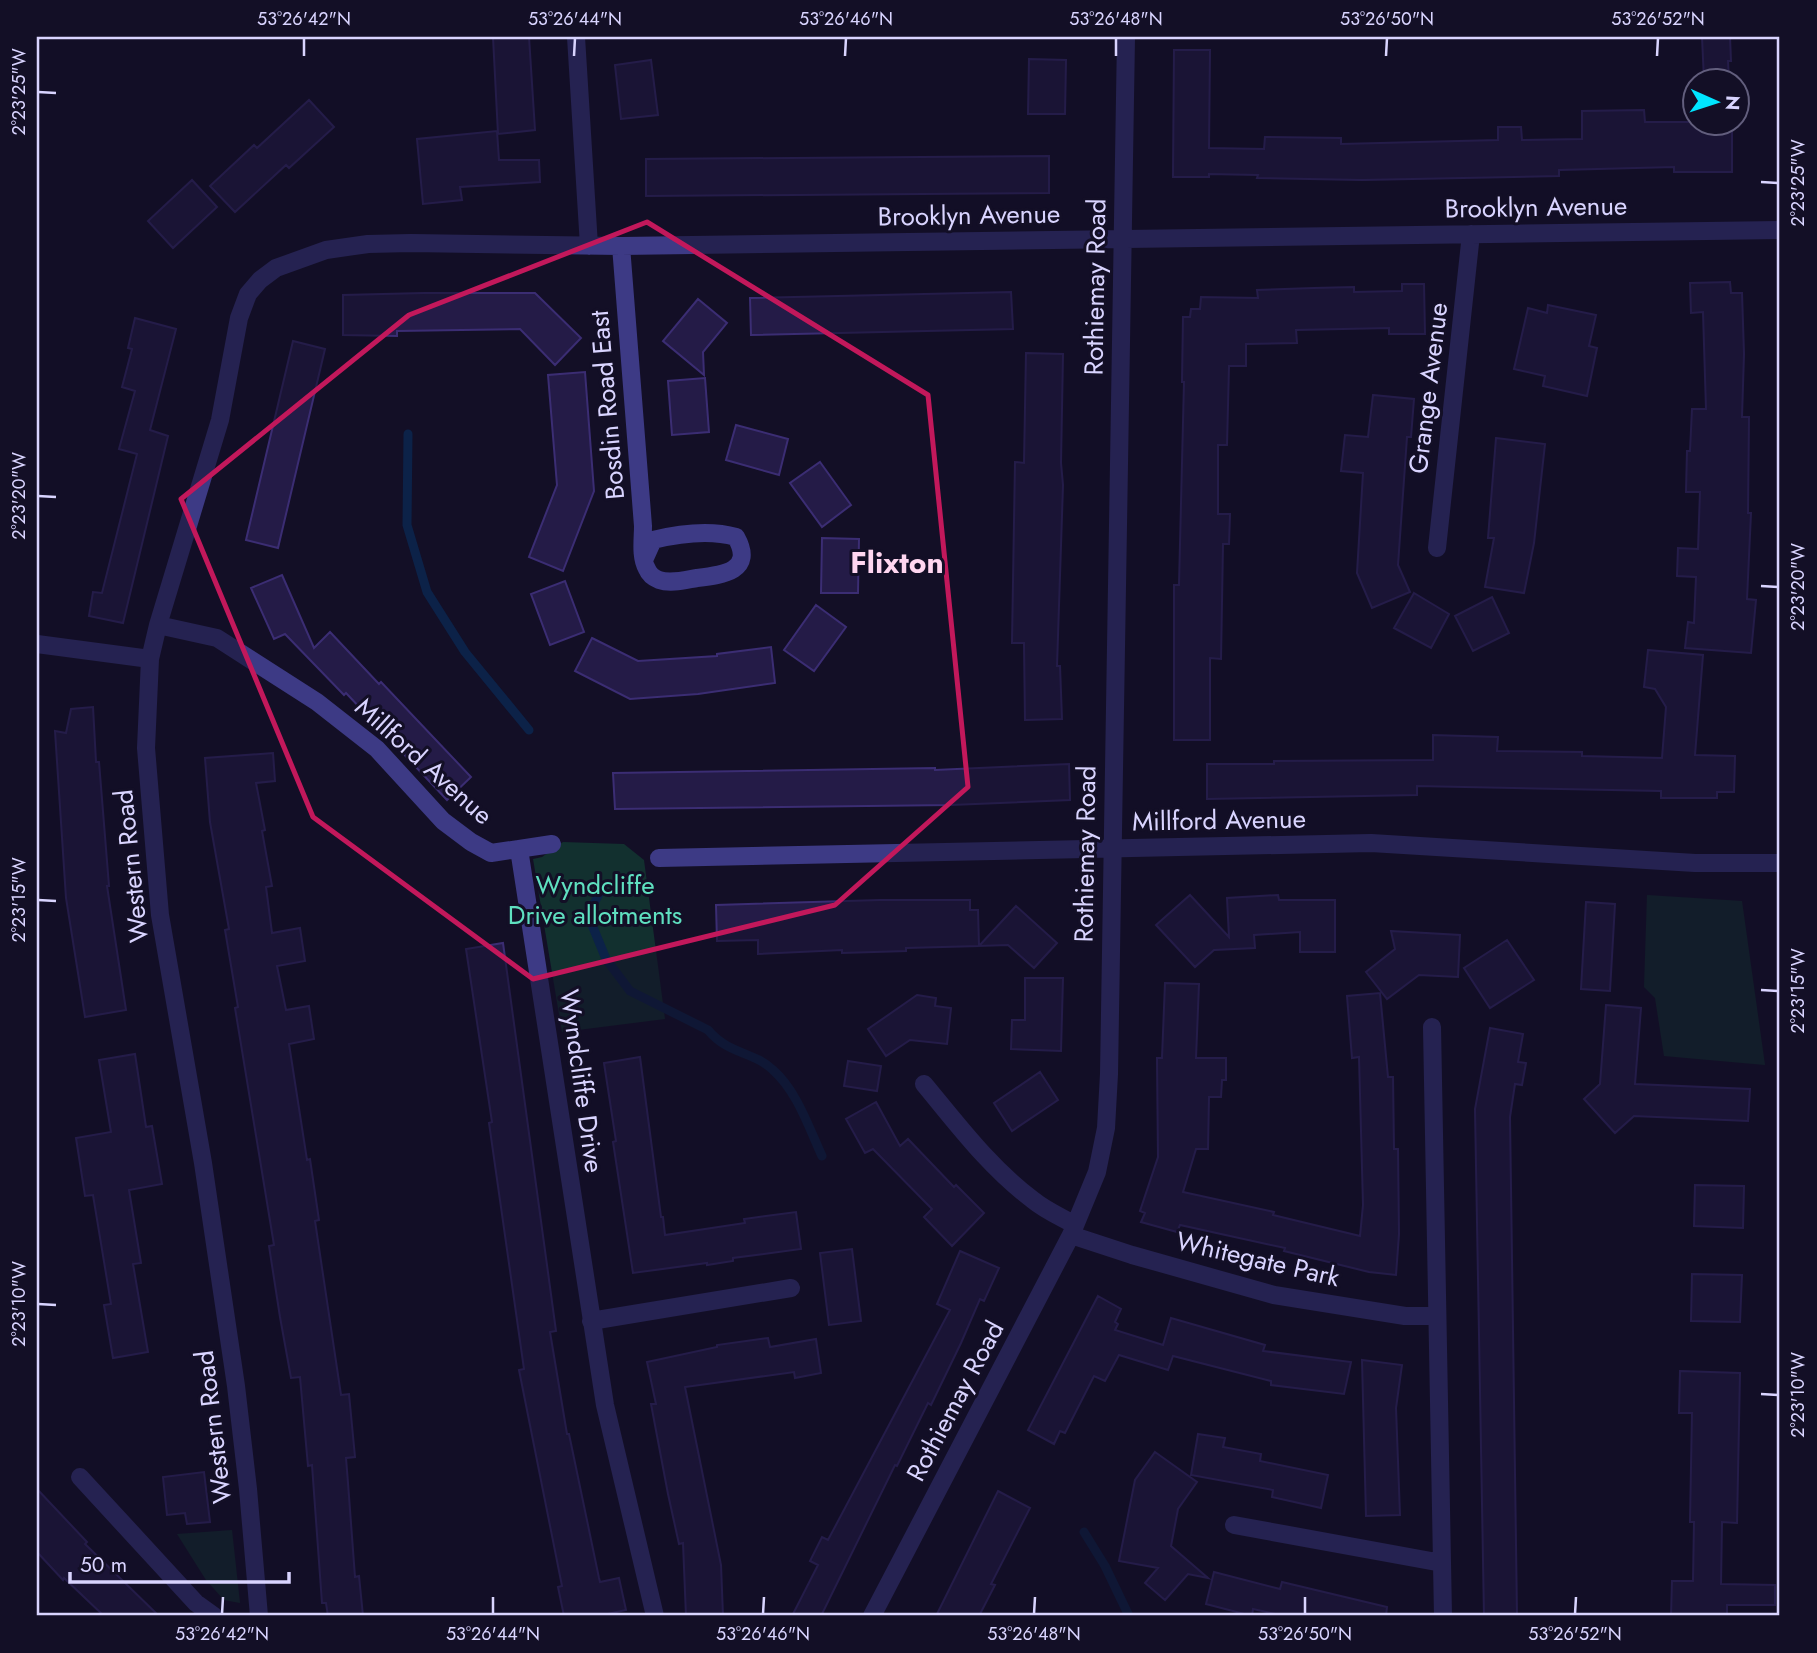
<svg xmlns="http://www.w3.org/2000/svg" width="1817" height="1653" font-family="Jost,sans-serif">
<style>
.green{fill:#12302f}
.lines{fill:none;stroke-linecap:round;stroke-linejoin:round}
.stream{stroke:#0c2248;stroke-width:9}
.building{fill:#241b47;stroke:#3b2d73;stroke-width:2}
.street{stroke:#3d3a85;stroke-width:18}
.marked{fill:none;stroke:#c2185b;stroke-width:5;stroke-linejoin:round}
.ticks{fill:none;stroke:#d9d4ff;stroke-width:2.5}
.labels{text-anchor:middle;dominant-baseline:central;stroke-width:6;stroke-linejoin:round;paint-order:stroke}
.street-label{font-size:26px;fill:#d9d4ff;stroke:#130f26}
.park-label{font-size:26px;fill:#5fe0c0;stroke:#130f26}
.quarter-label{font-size:30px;font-weight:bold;fill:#ffd6f0;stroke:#130f26}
.neatline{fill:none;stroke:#d9d4ff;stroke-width:2.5}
.ticks-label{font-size:18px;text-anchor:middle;fill:#d9d4ff}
</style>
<rect width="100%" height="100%" fill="#130f26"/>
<path class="green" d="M563,842l61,2 20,16 21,159 -103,13 -29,-173 9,-2z
M1647,895l95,6 23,164 -101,-9 -9,-58 -11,-11z
M232,1530l8,73 -16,-3 -18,-20 -29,-46z"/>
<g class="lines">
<path class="stream" d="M408,434l-1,91 20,67 38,60 64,78
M603,886l-15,29 18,44 24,32 78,39c21,25 45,21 65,40 24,21 36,58 49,86
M1084,1532l21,34 24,50"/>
</g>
<path class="building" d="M493,37h36l6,93 -37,4z
M1702,37h28l1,24h-3l1,19h-25z
M1174,50h36l-1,98 55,1 1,-12 76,1v6l157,-4v-13h23l1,13 60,-1v-28l62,-1 1,12h87v50h-58v-5l-115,3v6l-197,4 -105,-2 1,-3 -49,-1v3h-36z
M1029,59l37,1 -1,54h-37z
M651,60l7,55 -37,4 -6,-54z
M309,100l25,27 -45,41 -3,-3 -51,47 -25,-26 44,-41 3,3z
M497,131l2,29h40l1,22 -80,5 2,13 -39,4 -6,-65z
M1049,156v37l-403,3v-37z
M192,180l25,27 -44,41 -25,-27z
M1730,282l1,11h11l2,61 -2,63h7l-1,96h3l-4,86 9,1 -5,53 -66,-5 3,-26 6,1 2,-46 -19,-1 1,-28 20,1 2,-57h-14l1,-41h3l2,-42h14l-3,-97 -12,1 -1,-30z
M1402,284h22l1,50h-36v-6l-93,2 1,13 -51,1v22h-17l-2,79h-9v69h12l-1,30h-6l-2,115 -11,-1v82h-36v-155h5l5,-203h-2l1,-65h7l1,-8h9l1,-12 57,1 -1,-8 57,-2 40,-1v5l48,-1z
M1011,292l2,37 -262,6 -1,-37z
M424,293h111l46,45 -26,27 -35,-36 -123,2v5l-54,-1v-40z
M698,299l29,24 -24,29 1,23 -41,-34z
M1548,305l48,10 -7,31 8,2 -10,48 -44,-10 2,-10 -31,-7 14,-61 19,5z
M135,318l41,11 -26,101 18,6 -45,187 -34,-7 4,-24 9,1 35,-139 -18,-5 16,-58 -13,-4 10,-38 -4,-1z
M293,341l32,8 -47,199 -32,-8z
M1026,353l37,1 -2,109 2,22 -6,181h3l2,53 -37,1 -1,-77h-12l3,-181 9,1z
M585,372l9,119 -31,80 -34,-14 28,-72 -9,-110z
M705,378l4,54 -37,3 -4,-54z
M1373,395l41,4 -3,38h-4l-9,128 12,27 -38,16 -15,-35 6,-100 -22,-2 4,-36 23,2z
M736,425l52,14 -9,36 -53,-15z
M1496,438l49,6 -11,99 -10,50 -39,-6 9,-49h-6z
M820,462l31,43 -29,22 -32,-44z
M822,538l37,1 -1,54h-37z
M282,575l32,73 16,-16 49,52 2,-2 90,95 -24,23 -101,-107 -2,2 -59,-61 -11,5 -23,-51z
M565,581l19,51 -34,13 -19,-51z
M1414,593l35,21 -18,34 -37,-20z
M1492,597l17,36 -36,18 -18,-35z
M816,605l30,22 -32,44 -30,-21z
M592,638l46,23 79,-5v-2l54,-7 4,36 -77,11 -68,5 -55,-28z
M1648,650l55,5 -8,100 40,1 -1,36h-17v6h-56v-7l-244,-5v9l-210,4v-35h67v-3l159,-1v-25l65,2 -1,14 85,1v4l80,2 4,-51 -11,-18 -11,-2z
M93,707l3,55h3l10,124h-2l19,124 -41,7 -19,-119 -11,-167 11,2 5,-24z
M273,753l2,28 -19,2 9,47 -3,1 10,55 -6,1 6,46 28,-5 5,33 -28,5 9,44 23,-4 5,33 -25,5 18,116 3,-1 9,61 -4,1 26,174 8,-1 6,63 -9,1 2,25 7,94 4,-1 4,40h-35l-2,-13h-4l-10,-138 -4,1 -8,-89 -9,1 -11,-61 -11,-71 5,-1 -39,-237 3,-1 -13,-77 4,-1 -19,-107 -5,-64z
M1069,764l1,36 -119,5 -336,4 -2,-36 322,-5v2z
M1190,895l39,42 -2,-39 51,-3 1,5h56v52h-35v-20l-46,3 1,13 -41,2 -19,17 -39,-42z
M880,900h90v10h8l1,36 -73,2v3l-64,2v-3l-84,4v-14l-41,1 -1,-36z
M1586,902l29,2 -5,87 -29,-2z
M1016,906l41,37 -23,25 -26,-23 -29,1z
M1391,931l69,4 -2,42 -39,-2 -32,24 -21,-27 29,-23z
M1507,940l27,40 -44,28 -26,-40z
M503,943l53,388 -6,1 17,102h2l30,144 1,4 19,-4 7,32 -28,6h-34l-6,-29 4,-1 -43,-216 5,-1 -35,-246 3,-1 -26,-173z
M1025,978h38l-2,73 -50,-2 1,-29h13z
M1165,983l34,1 -3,74h30v22h-4l-1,17h-12l-1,52h-12l-13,43 91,20 -1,3 87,21 3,-31 -4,-148 -7,1 -5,-62 33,-3 8,84h5l1,72h4l1,85 -3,41 -27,-3 -85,-21 1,-3 -105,-23 -3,7 -36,-10 4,-9 -5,-2 18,-54 -1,-99h5z
M917,995l19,3 -1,8 16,2 -4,36 -37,-4 -24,16 -18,-27z
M1606,1005l35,3 -6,76 115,5 -2,32 -114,-5 -19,17 -31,-34 16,-15z
M1490,1028l33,6 -5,28 8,1 -4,22 -7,-1 -5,33 7,499h-33l-9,-507z
M135,1054l11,73 6,-1 10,58 -33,6 12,73 -8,1 15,88 -35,6 -9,-53 7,-1 -18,-109 -8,1 -9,-58 35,-6 -12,-72z
M640,1057l21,160h2l2,18 80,-12 -1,-4 52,-7 5,37 -68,9v3l-26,4v-2l-74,10 -20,-131 3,-1 -12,-78z
M848,1061l33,5 -4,25 -33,-5z
M1040,1072l18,28 -46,31 -18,-28z
M876,1102l24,44 8,-7 46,48 2,-2 28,28 -32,33 -28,-29 8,-8 -59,-60 -8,4 -19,-34z
M1695,1185l49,1 -1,42 -49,-2z
M852,1249l9,72 -32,4 -9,-72z
M960,1251l39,17 -15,33 -4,-2 -19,44 -30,62 -3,-2 -31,63 -2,-1 -74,151h-29l26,-51 -8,-4 12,-24 6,3 122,-230 -13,-6z
M1692,1274l50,1 -2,47 -49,-1z
M1098,1296l23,13 -6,13 3,2 -3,6 48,15 8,-27 94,27 -2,6 88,11 -7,32 -73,-9v-4l-98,-25 -5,14 -49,-15 -14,26 -11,-5 -29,57 -5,-2 -6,13 -26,-14z
M768,1338l2,9 46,-8 5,34 -26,5 -1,-6 -109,15 36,178 2,51h-37l-3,-73 -4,1 -11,-50 -17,-90h5l-9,-42 70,-15v-2z
M1362,1360l40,5 -6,43 4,107 -34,1z
M1680,1371l60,2 -3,150 -15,-1 -1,62 54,1v20h-48v11h-56l1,-35h21l1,-59h-4l2,-109h-13z
M1198,1434l27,4 -2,9 38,7 -1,7 68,14 -7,33 -49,-11 1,-7 -82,-15z
M1155,1452l42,30 -19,27 -7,37 37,32 -20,-4 -23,26 -20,-17 13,-15 -39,-7 16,-81z
M204,1472l6,50 -23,2 -2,-11 -18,2 -4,-38z
M37,1489l50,53 -2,2 74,72h-55l-40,-38 -1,2 -26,-28z
M998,1491l32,17 -39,76 4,1 -16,31h-43z
M1214,1572l66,17 2,-7 105,25 -1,9h-102l-31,-7 -1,7 -46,-12z"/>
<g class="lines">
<path class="street" d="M576,37l13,209
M621,246l22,280c0,13 -3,31 4,43 2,5 7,9 12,11 12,4 26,0 38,-2 26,-3 58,-7 39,-41 -25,-7 -58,-3 -83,3l-9,20
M1437,548l34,-314
M158,625l59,13 100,64 60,47 66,72 28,21 20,11 61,-9
M37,644l113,15
M519,849l86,556 50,211
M659,858l712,-15 324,20h85
M1432,1027l11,589
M924,1084c34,41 66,84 109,116 12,10 28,17 42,25
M1071,1235l61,20 142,40 131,21h32
M591,1321l200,-33
M80,1477l116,126 18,13
M1234,1525l208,38
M259,1616l-11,-127 -12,-103 -33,-223 -43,-248 -14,-167 4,-89 8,-34 62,-205 19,-102 9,-24 12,-14 16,-12 50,-18 42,-6 43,-1 210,3 1159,-16
M872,1616l199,-381 26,-63 9,-44 3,-54 17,-1037"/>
</g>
<path d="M0 0H1817V1653H0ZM647,222l281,173 40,392 -133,118 -302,74 -220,-162 -132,-318 228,-184z" fill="#130f26" fill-opacity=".55" fill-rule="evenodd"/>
<path class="marked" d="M647,222l281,173 40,392 -133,118 -302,74 -220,-162 -132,-318 228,-184z"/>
<path class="ticks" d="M304,56v-18M574,56l1,-18M845,56l1,-18M1116,56v-18M1386,56l1,-18M1657,56l1,-18M38,92l18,1M1761,182l17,1M38,496l18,1M1761,586l17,1M38,900l18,1M1761,990l17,1M38,1304l18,1M1761,1394l17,1M222,1614l1,-17M493,1614v-17M763,1614l1,-17M1034,1614l1,-17M1305,1614v-17M1575,1614l1,-17"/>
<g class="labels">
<g class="street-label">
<text transform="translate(1536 207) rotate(-1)">Brooklyn Avenue</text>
<text transform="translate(969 215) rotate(-1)">Brooklyn Avenue</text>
<text transform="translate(1095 287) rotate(-89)">Rothiemay Road</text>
<text transform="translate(1428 388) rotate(-83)">Grange Avenue</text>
<text transform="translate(607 405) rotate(-95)">Bosdin Road East</text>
<text transform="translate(424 761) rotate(42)">Millford Avenue</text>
<text transform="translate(1219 820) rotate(-1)">Millford Avenue</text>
<text transform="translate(1085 854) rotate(-89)">Rothiemay Road</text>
<text transform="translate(131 866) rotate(-96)">Western Road</text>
<text transform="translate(582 1081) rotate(82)">Wyndcliffe Drive</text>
<text transform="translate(1258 1259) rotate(13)">Whitegate Park</text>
<text transform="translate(955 1401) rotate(-62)">Rothiemay Road</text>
<text transform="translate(213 1427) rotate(-97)">Western Road</text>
</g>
<g class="park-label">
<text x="595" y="885">Wyndcliffe<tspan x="595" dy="30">Drive allotments</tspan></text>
</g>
<g class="quarter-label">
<text x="897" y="562">Flixton</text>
</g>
</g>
<rect width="1817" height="1653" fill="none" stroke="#130f26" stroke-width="77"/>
<g transform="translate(1716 102) rotate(93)"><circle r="33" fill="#130f26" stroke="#625e7d" stroke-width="2"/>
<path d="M0-5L12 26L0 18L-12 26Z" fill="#00e5ff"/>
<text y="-10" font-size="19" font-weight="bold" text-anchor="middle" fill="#d9d4ff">N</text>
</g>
<path d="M70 1572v10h219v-10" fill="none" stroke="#d9d4ff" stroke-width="3.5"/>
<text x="80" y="1572" font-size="21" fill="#d9d4ff" stroke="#130f26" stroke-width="5" paint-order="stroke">50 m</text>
<rect x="38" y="38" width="1740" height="1576" class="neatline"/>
<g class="ticks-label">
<text x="304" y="25">53°26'42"N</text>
<text x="575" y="25">53°26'44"N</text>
<text x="846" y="25">53°26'46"N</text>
<text x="1116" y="25">53°26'48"N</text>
<text x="1387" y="25">53°26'50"N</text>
<text x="1658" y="25">53°26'52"N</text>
<text transform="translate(19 92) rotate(-90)" y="6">2°23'25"W</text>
<text transform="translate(1798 183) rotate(-90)" y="6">2°23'25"W</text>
<text transform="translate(19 496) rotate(-90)" y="6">2°23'20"W</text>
<text transform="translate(1798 587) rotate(-90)" y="6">2°23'20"W</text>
<text transform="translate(19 900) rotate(-90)" y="6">2°23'15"W</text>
<text transform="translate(1798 991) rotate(-90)" y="6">2°23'15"W</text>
<text transform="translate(19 1304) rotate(-90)" y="6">2°23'10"W</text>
<text transform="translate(1798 1395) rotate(-90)" y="6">2°23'10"W</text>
<text x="222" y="1640">53°26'42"N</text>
<text x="493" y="1640">53°26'44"N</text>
<text x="763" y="1640">53°26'46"N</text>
<text x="1034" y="1640">53°26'48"N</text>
<text x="1305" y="1640">53°26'50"N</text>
<text x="1575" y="1640">53°26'52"N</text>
</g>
</svg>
